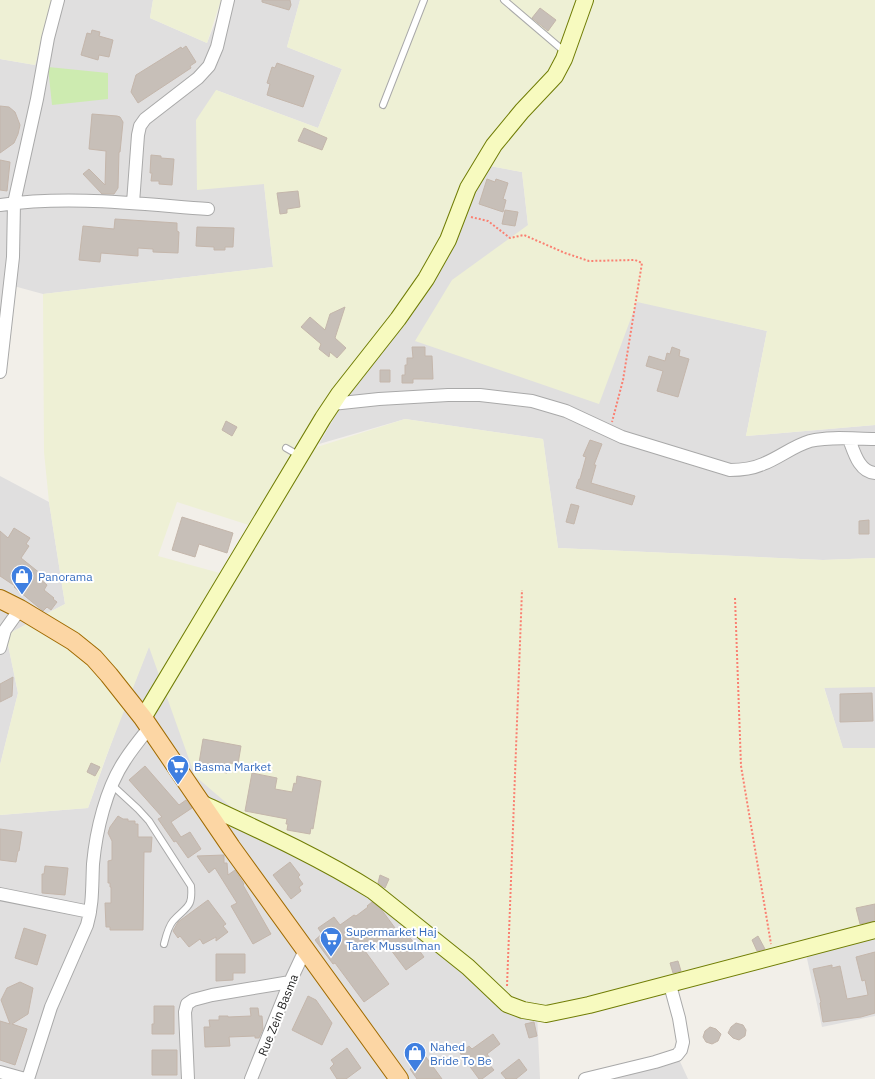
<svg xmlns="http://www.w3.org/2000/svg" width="875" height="1079" font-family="'IBM Plex Sans',sans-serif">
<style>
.residential{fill:#e0dfdf}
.farmland{fill:#eef0d5;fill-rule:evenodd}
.grass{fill:#cdebb0}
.building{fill:#c7bfb8;stroke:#c4b6ab}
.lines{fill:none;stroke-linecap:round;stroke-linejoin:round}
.lane-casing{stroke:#a9a9a9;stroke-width:8}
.street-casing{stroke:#a9a9a9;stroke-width:14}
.secondary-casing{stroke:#707d05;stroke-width:18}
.primary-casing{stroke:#a06b00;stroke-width:20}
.path{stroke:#fa8072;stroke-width:2;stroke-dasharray:2 2;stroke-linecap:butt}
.lane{stroke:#fff;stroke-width:6}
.street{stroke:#fff;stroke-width:12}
.secondary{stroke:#f7fabf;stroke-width:16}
.primary{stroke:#fcd6a4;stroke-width:18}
.labels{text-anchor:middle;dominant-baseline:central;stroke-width:4;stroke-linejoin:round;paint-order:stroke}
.shop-label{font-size:12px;fill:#366cbe;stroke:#fff;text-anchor:start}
.street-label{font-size:12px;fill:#222;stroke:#fff}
</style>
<rect width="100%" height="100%" fill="#f2efe9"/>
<path class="residential" d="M54,0h99l-3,18 57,25 17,-43h76l-13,47 55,22 -24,59 -102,-38 48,94 9,83 -230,27 -33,-9 -10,81v-307l35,6z
M490,166l32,6 6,53 109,76 130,30 -21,105 129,-11v133l-52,2 -265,-12 -15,-109 -138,-20 -86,25 65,-112z
M0,476l49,26 16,102 -59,31 12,58 -18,72z
M149,646l137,190 251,177 3,66h-540v-264l88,-7 29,-81z
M824,687h51v61l-32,1z
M875,935v81l-53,11 -16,-73z
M677,1055l11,24h-111z"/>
<path class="farmland" d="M0,0h54l-19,65 -35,-6z
M153,0h68l-14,43 -57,-25z
M300,0h575v425l-129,11 21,-105 -130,-29 -38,102 -184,-63 37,-61 76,-55 -6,-53 -32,-6 -106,166 -70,116 91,-29 138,20 15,109 265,12 52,-2v129l-51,1 19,60h32v187l-331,75 -33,-6 -124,-110 -150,-82 -42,-36 -46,-129 -43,110 -18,51 -88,7v-50l18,-72 -12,-58 59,-31 -16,-102 -5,-50 -1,-158 230,-27 -9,-83 -67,6 -1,-70 20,-30 102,38 24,-59 -55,-22zM177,502l78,25 -28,48 -69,-19z"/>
<path class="grass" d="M48,67l60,6v26l-56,6z"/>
<path class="building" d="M262,0h28l1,5 -2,5 -27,-8z
M540,8l16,12 -8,11 -16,-13z
M92,30l8,2 -1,4 14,4 -4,17 -10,-2 -1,5 -17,-5 6,-22 4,1z
M186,46l10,16 -6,4 1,2 -53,35 -7,-11 5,-17 45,-28 1,2z
M277,63l37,13 -11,31 -36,-12 3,-11 -3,-1 5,-16 3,1z
M0,106l9,1 6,5 5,13 -2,9 -4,9 -14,10z
M92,114l25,2 3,1 3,5 -3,30h-1l-1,36 -4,6h-12l-19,-20 6,-5 16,16 1,-34 -17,-2z
M304,128l23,10 -5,12 -24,-9z
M151,155l10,1v2l13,1 -2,26 -13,-1v-3h-8l1,-8h-2z
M0,160l10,2 -3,29 -7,-1z
M487,179l8,3 1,-3 12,4 -5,16 3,1 -3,12 -24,-8z
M298,191l2,16 -13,2v4l-7,1 -3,-21z
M505,210l13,2 -3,14 -13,-2z
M115,219l62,4v8l2,1 -1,21 -25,-1v-3l-15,-1v8l-37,-3 -1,9 -21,-2 4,-34 31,3z
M197,227l37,1 -1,19h-8v3h-11v-3l-18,-1z
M345,307l-10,31 11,10 -9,10 -7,-6 -1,5 -10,-8 2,-5 -20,-17 9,-10 15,13 5,-16z
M412,347h13v9h7l1,23h-20v4h-11v-8h3v-10h2v-7h6z
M672,347l8,3 -1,6 10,3 -11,38 -21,-6 6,-20 -17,-5 3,-10 16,5 2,-8 3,1z
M380,370h10v12h-10z
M226,421l11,6 -5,9 -10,-6z
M590,440l12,4 -8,21h2l-5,18 44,13 -3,9 -56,-17 3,-9h1l6,-22 -3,-1z
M571,504l8,2 -5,18 -8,-2z
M182,517l51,16 -6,20 -28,-9 -4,13 -23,-7z
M869,520v14h-10v-13z
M14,528l16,10 -4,6 3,2 -8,12 20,16 -3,3 9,8 -3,5 10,8 -1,1 4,3 -6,8 -4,-3 -4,4 -29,-24 1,-1 -15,-10v-45l8,7z
M13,677l-1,19 -12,6v-18z
M872,693l1,28 -33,1v-28z
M203,739l38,7 -3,18 -9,-1 -2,10 -17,-3 1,-5 -12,-2z
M91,763l9,4 -5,9 -8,-4z
M145,766l34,39 7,-5 6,8 -21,14 10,15 9,-5 11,17 -13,9 -12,-17 -2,1 -16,-23 4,-2 -33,-37z
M252,773l25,5 -2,11 17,3 2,-9 2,1 1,-8 24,5 -8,48 -2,-1 -1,6 -23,-4 1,-6h-2l1,-5 -42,-8z
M118,816l5,3h5v2h7v3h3v13h14l-1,15h-7l-1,78h-33v-3h-4l-1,-24h6v-16h-1v-4h-2v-22l4,-1v-19l-4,-8 2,-6z
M0,829l22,3 -3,19h-1l-2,11 -16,-2z
M224,855v8h3l1,12 7,-5 9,14 -1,1 28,49 -18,10 -22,-38 6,-3 -22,-35 -6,5 -12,-17z
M290,862l10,13 -2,2 5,7 -4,3 2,4 -10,8 -18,-24z
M45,866l23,2 -3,27 -23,-2v-19h2z
M380,875l9,4 -4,9 -7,-5z
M208,900l18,24 -3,2 5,6 -12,9v-4l-13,7 -3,-5 -11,8 -9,-11 -2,2 -5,-7 5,-9z
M372,902l9,7 17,23 5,-4 21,29 -18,13 -24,-32 -17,13 24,33 -25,18 -29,-39 -2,1 -18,-24 7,-6 -4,-6 16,-11 6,8 14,-10 2,1 12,-9 -1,-1z
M875,904v17l-15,3 -4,-16z
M24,928l22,7 -9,30 -22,-7z
M758,936l7,13 -8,2 -5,-11z
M875,952v61l-14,4 -38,5 -3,-19 1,-1 -8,-33 19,-4v3l8,-2 7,33 21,-4 -3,-15 -3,1 -6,-24z
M216,954h29v19h-12v7l-17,1z
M678,961l3,10 -8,2 -3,-10z
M20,982l13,6 -5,26 -16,10 15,5 -12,36 -15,-5v-39l10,3 -9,-24 6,-12z
M308,996l8,4 16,23 -10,22 -30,-15z
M154,1006h20v28h-22v-10h2z
M250,1008h8l1,8h3l1,13 -4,9h-4v-2l-26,1 1,9 -25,1 -1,-20h6l-1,-7h10v-4h9v1l23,-1z
M534,1022l3,14 -8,2 -4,-14z
M736,1023l7,2 3,5 -1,6 -6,4 -6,-2 -5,-5 3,-6z
M710,1027l6,2 5,5 -3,7 -6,3 -6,-2 -3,-5 2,-6z
M493,1034l7,10 -13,10 5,7 -4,2 6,7 -12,9h-3l-19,-26 9,-7 3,3z
M347,1048l14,20 -15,11h-9l-7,-11 4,-4 -3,-4z
M152,1050h25v25h-25z
M426,1057l16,22h-25l-7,-10z
M519,1059l8,11 -11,9h-10l-5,-6z"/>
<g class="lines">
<g class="lane-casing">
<path id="lane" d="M504,0l61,52
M383,105l41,-105
M286,448l14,8
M112,785l26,24 11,12 42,65c2,23 -5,20 -18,35 -5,6 -7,15 -9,23"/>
</g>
<g class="street-casing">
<path id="street" d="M133,203l5,-68 2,-9 5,-7 53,-41 11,-12 8,-19 11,-47
M0,205c69,-10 139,-1 208,4
M0,372l13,-115 1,-54 23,-104 11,-61 10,-38
M332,404l47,-5 69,-4h32l52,6 34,10 56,26 108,33c11,0 22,-1 33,-6 16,-6 30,-18 47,-23 21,-5 44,-2 65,-2
M849,439c5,13 10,33 26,34
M0,648l5,-18 15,-21
M0,894l90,18
M0,1072l25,7
M28,1079l23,-72 36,-82c6,-20 5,-40 6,-61 3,-33 13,-76 32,-104 7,-11 16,-22 24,-32
M188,1079l-3,-67 2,-8 6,-4 19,-5 78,-13
M251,1079l39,-97 15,-32
M585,1079l70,-17 22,-7 4,-5 2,-8 -4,-24 -9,-33"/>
</g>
<g class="secondary-casing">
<path id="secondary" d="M143,718l180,-300 16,-24 59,-75 28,-40 22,-39 20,-52 26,-43 28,-34 33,-35 9,-17 21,-59
M201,803c58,27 118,54 172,88l95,76 39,37 16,6 23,4 43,-9 286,-75"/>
</g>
<g class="primary-casing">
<path id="primary" d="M0,599l20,10 53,32 21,17 15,17 34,43 88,129 168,232"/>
</g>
<path class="path" d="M471,217l17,4 22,17 14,-3 41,18 24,8 46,-1 7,3 -19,117 -11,42
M735,598l6,168 30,178
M507,986l15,-396"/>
<use href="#lane" class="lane"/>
<use href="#street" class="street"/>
<use href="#secondary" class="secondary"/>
<use href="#primary" class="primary"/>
</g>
<defs>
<g id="shop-pin" transform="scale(1.15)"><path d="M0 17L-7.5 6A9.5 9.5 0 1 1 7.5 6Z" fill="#3f7fe0" stroke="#fff"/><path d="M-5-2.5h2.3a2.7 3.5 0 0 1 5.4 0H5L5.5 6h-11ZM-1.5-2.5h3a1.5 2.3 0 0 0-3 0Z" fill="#fff"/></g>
<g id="supermarket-pin" transform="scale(1.15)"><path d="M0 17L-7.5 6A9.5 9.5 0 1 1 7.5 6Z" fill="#3f7fe0" stroke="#fff"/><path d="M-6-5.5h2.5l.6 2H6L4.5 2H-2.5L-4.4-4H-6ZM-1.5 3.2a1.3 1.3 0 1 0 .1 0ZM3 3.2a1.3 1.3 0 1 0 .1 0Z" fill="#fff"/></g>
</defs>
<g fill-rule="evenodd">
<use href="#shop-pin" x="22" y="576"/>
<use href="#supermarket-pin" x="178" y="766"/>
<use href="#supermarket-pin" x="331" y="938"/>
<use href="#shop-pin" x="415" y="1053"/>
</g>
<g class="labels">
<g class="shop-label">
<text x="38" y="576">Panorama</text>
<text x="194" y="766">Basma Market</text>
<text x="346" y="931">Supermarket Haj<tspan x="346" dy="14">Tarek Mussulman</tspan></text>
<text x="430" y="1046">Nahed<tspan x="430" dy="14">Bride To Be</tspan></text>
</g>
<g class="street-label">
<text transform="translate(278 1015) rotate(-68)">Rue Zein Basma</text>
</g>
</g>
</svg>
